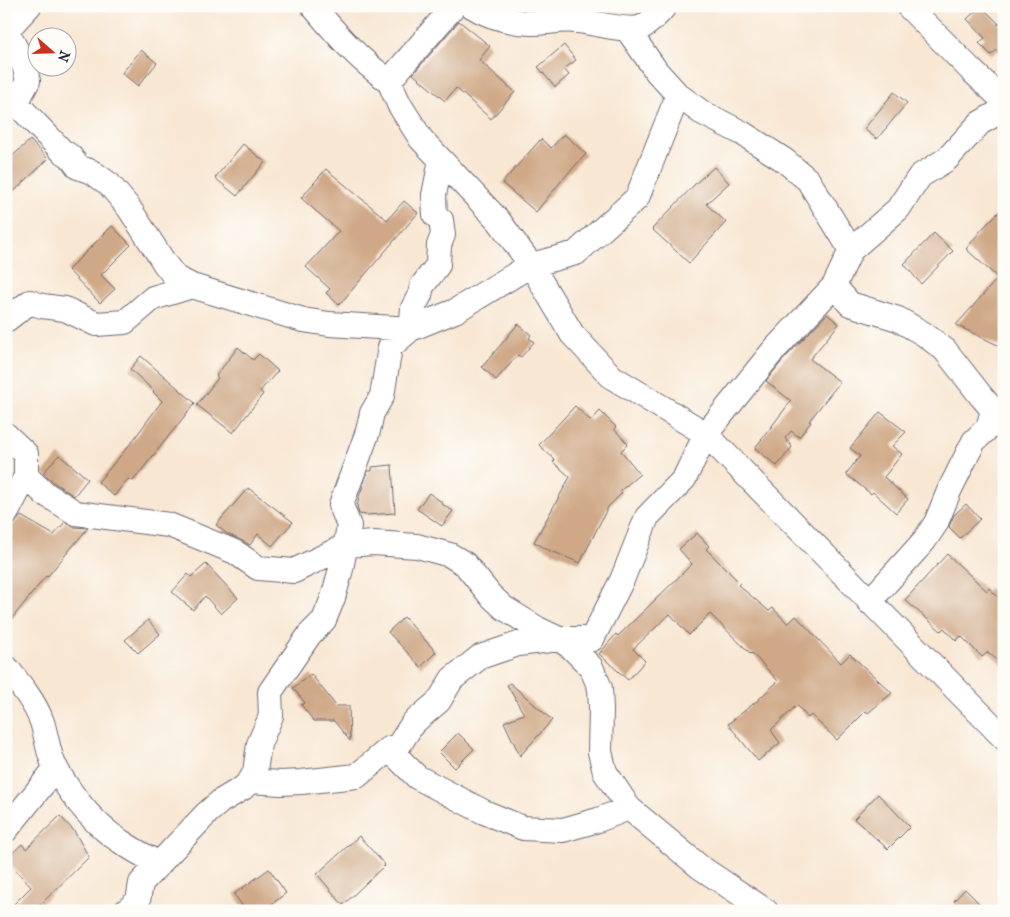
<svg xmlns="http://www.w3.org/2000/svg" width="1010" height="917" font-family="'IM FELL French Canon',serif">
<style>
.building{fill:#cfa987}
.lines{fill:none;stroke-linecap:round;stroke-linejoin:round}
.street-casing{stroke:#6d6770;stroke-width:26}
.street{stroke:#fff;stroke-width:24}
</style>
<rect width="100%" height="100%" fill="#fdfcf7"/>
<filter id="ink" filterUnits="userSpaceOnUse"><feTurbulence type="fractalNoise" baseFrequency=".02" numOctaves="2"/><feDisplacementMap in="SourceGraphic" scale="10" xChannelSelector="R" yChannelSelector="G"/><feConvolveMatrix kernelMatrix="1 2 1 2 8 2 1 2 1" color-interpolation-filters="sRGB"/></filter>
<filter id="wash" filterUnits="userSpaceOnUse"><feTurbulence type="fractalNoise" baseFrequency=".0096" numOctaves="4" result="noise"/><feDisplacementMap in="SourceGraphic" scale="20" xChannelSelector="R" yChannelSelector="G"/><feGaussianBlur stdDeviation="1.12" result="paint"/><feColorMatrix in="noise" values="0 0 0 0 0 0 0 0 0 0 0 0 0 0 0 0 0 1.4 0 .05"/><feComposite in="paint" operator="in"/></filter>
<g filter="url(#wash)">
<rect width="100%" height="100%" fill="#f8e7d3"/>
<g id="blocks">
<path class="building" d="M981,6l17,17v2l6,-6v38l-7,-7 -6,5 -12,-12 6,-5 -18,-19z
M459,21l31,25 -11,14 36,32 -24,27 -35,-31 -11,13 -32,-27z
M564,45l12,15 -12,9 5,6 -14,12 -17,-20z
M141,50l16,13 -19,23 -16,-13z
M894,92l13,11 -30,36 -13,-10z
M564,134l22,20 -23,25 -27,33 -34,-29 39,-44 10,9z
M30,140l18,19 -42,40v-37z
M243,144l22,18 -28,34 -22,-18z
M714,167l15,16 -23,21 20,18 -37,41 -37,-34 43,-45z
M326,169l61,51 17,-19 14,12 -79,92 -13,-12 4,-4 -24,-22 33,-36 -38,-33z
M1004,207v141l-48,-23 42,-47 -32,-29 17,-21z
M112,226l19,19 -30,30 14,14 -15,14 -32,-33z
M934,233l19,18 -32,33 -17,-20z
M827,314l12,10 -29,35 30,23 -31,39 2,1 -12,15 -8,-6 -6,7 7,9 -15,19 -22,-18 36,-47 -25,-20 17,-21z
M518,324l13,11 -2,3 5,4 -13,15 -3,-2 -22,25 -14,-13z
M238,347l15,13 6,-6 19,17 -18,20 3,3 -30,39 -36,-28 21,-27 -2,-2z
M141,356l54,47 -62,78 -5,-2 -14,17 -16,-14 33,-39 31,-42 -9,-9 1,-1 -24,-22z
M575,406l16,15 9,-10 16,16 -2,2 14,15 -7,7 19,23 -20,17 2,2 -14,14 -28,56 -26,-11v1l-20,-11 36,-65 -17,-15 2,-2 -16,-15z
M880,412l26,20 -14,14 10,8 -18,23 24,22 -12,14 -23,-21 -2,2 -25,-20 14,-18 -10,-8z
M59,455l29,24 -14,17 -18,-12 -13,-11z
M392,465l3,48 -28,2 -8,-1 -2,-7 2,-10 9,-26h4v-4z
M248,488l45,34 -21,24 -14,-12 -8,11 -24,-12 -10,-8z
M429,493l14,10 -1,1 11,7 -11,15 -25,-17z
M966,504l14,15 -20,19 -11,-11 5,-12z
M21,516l33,19 11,-13 9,5 14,1 -41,49 -1,-1 -40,50v-93z
M697,533l12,13 -3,3 34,34 -2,2 31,26 4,-3 15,16 8,-8 45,47 9,-9 42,39 -24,20 -2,-2 -29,29 -26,-25 -3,3 -11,-13 -26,25 9,13 -22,18 -30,-37 30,-24 20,-19 -26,-28 -1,1 -41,-40 -21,21 -19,-21 -37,35 12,12 -17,19 -29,-26 17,-20 2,2 74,-72 -13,-15z
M947,554l40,37 2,-3 15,15v63l-16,-14 -6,5 -21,-21 -5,5 -12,-13 -3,3 -36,-31z
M206,564l32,34 -17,16 -16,-18 -12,14 -21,-18 16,-18 3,3z
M404,617l32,35 -15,15 -33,-35z
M148,620l12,14 -22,19 -13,-13z
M311,674l25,32h13l1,35 -16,-20h-20l-13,-16 4,-2 -12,-15z
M510,683l42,37 -32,36 -16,-34 20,-8 -17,-29z
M458,733l16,16 -19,19 -16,-16z
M878,794l32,33 -22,22 -34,-30z
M60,816l14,15 15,26 -55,54h-27l24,-24 -25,-28 16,-15 4,5z
M359,836l26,29 -42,40 -26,-31z
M269,869l17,24 -23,18h-17l-12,-17z
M965,889l22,22h-24l-9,-10z"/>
</g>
</g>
<g filter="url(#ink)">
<use href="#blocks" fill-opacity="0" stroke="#6d6770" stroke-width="1"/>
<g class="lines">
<g class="street-casing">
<path id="street" d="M313,6c23,28 46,54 76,75
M454,6l-65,75 10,23 22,35 78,82 32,44 41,69 40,43 94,57 298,304
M472,6c17,11 39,16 59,17 15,0 31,-4 46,-2 17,1 51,12 65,6 8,-4 17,-14 23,-21
M908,6l62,63 34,32
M6,29l18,36 4,16 -12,22 46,48 8,5 8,11 14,5 17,12 20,24 36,56 11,14 16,8 111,34 26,4 82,5 44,-18 76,-46 45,-12 61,-55 41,-103
M627,29l30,43 21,23 23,17 41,21 42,27 24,20 43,70
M6,31l23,-25
M834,286l16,18 48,15 26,15 21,16 36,46 12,14 11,8
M6,320l24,-18 12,4 23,3 31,15 29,-2 28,-24 39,-12
M6,435l20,19v22l18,17 32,20 93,12 66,27 23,16 36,3 53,-26 27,-2 43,3 33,9 15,9 25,31 14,13 34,21 21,10 13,9 19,19 9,21 1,21 -1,43 5,20 24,36 71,59 66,44
M6,514l20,-38
M869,602l55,-61 12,-18 13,-32 25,-50 14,-13 5,-18
M6,667c13,16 29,35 36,55 5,15 6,33 14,47 16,27 37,55 64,72 13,9 26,16 40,23
M389,749l28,28 67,35 39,16 40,2 35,-10 31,-12
M250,781l31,2 20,-1 56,-6 32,-27 10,-4 14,-22 26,-22 13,-22 28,-22 38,-13 41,-5h33l30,-59 25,-63 37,-38 22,-45 67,-83 61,-65 17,-36 47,-41 22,-33 27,-17 33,-36 24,-14
M6,830l50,-62
M126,911l12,-10 3,-18 66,-70 14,-12 22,-13 7,-7 5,-9 4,-28 12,-28 -1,-24 40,-58 14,-14 9,-22 8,-29 8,-43 -8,-21 27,-74 4,-18 10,-17 8,-49 21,-18 2,-21 7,-13 2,-9 16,-21 1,-20 4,-10 -2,-15 -6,-5 -1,-20 7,-35"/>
</g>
<use href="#street" class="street"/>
</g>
</g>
<rect width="1010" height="917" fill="none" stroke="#fdfcf7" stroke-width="25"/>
<g transform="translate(52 52) rotate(110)"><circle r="24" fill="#fdfcf7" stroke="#a5a5ac"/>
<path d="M0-4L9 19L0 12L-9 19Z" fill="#c8321e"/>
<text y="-8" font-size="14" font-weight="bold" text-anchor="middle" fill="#22223b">N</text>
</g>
</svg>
